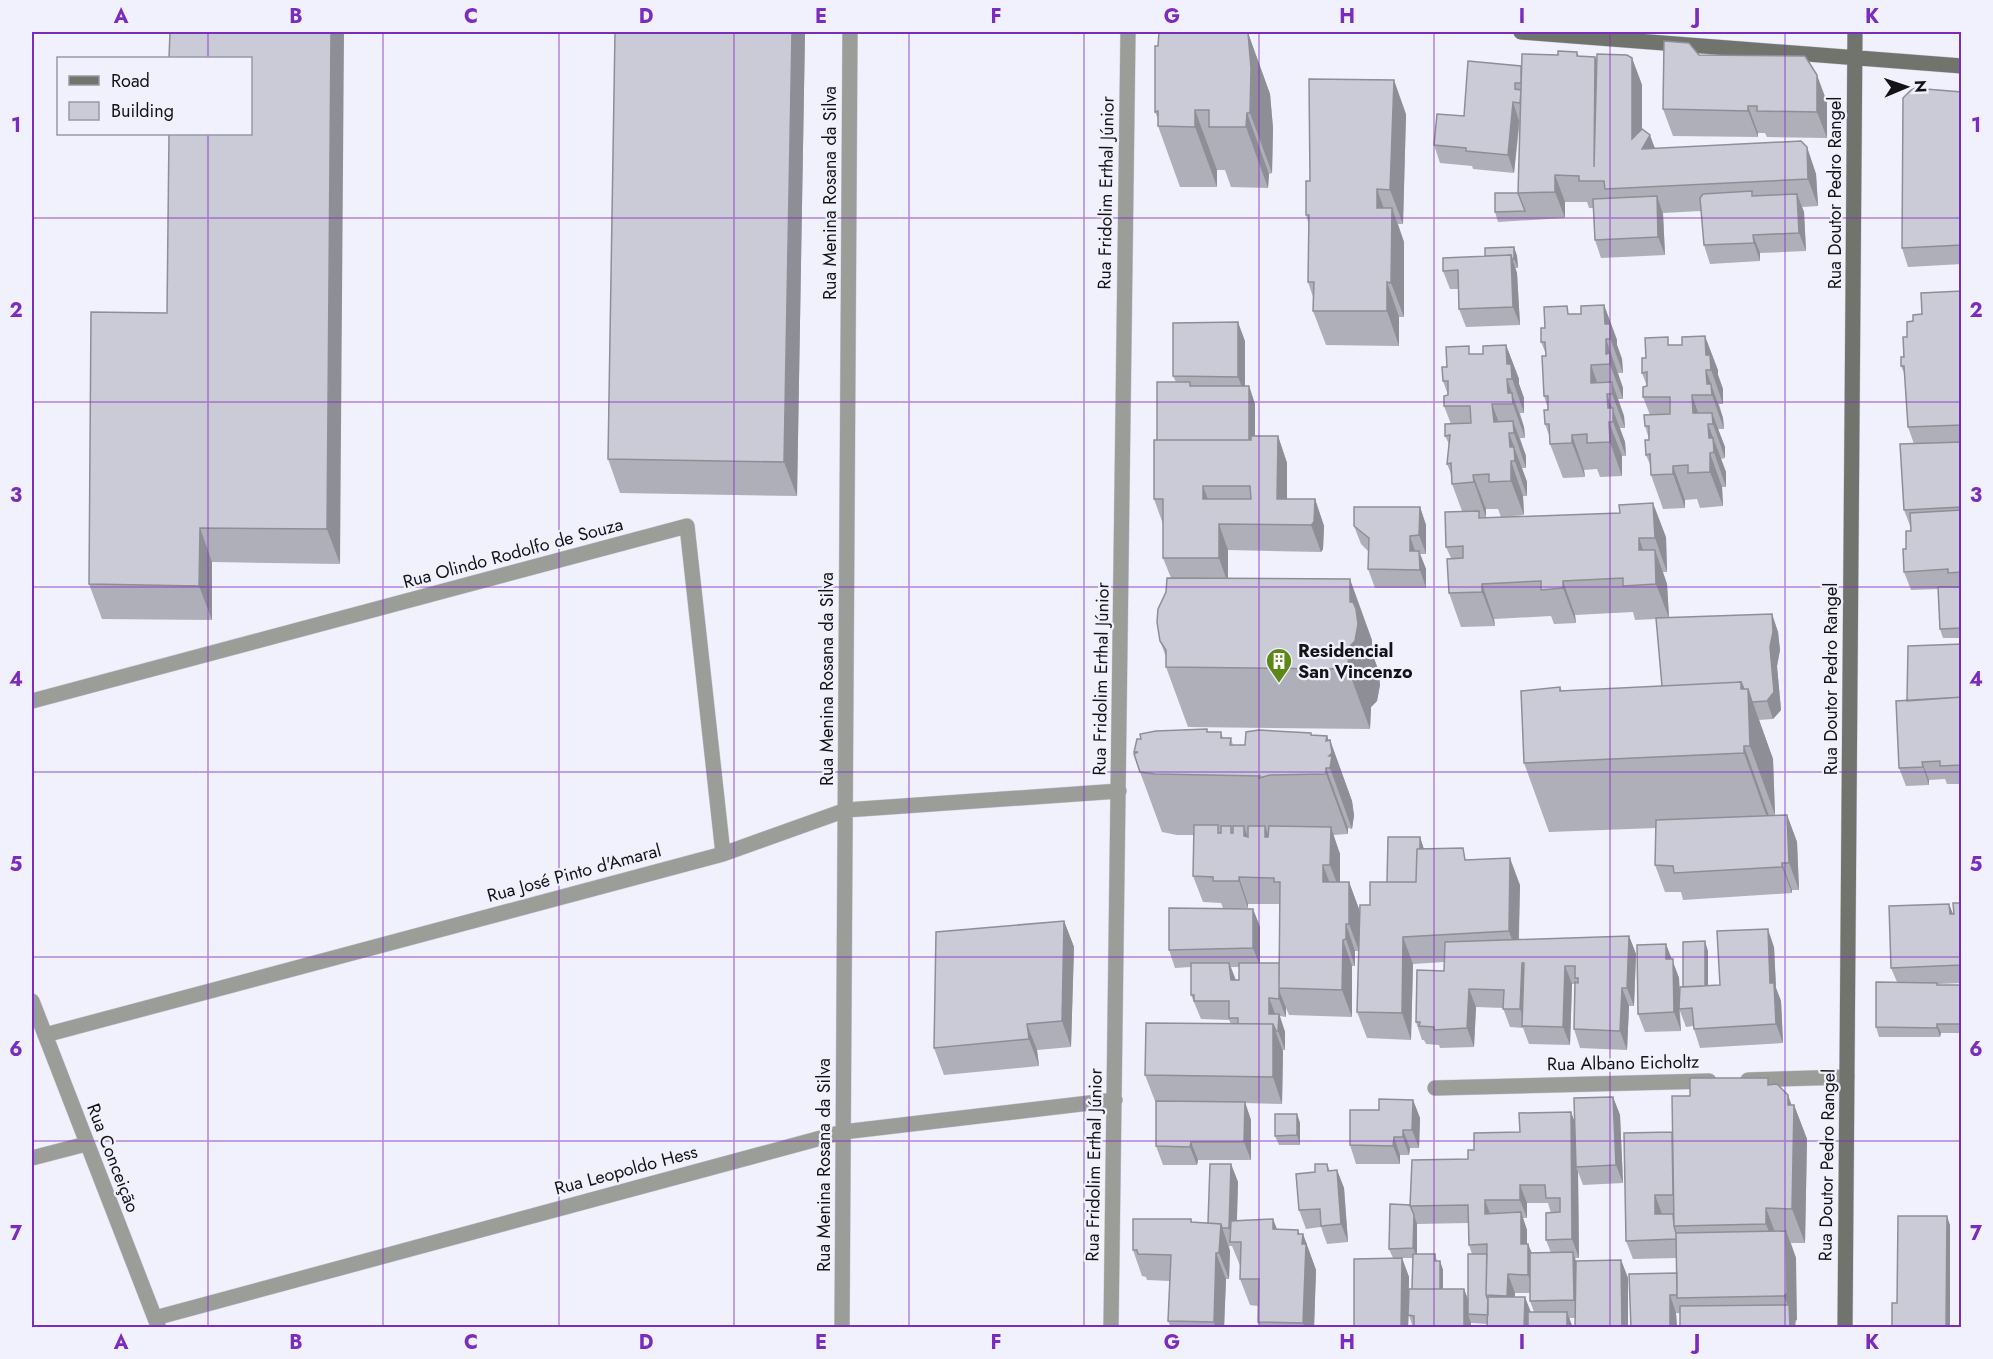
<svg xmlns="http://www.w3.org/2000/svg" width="1993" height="1359" font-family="Jost,sans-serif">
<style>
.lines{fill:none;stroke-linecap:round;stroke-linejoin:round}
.minor-casing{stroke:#cdced8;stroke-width:16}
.secondary-casing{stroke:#cdced8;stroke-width:16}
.minor{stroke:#9a9d98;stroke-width:15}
.secondary{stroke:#70746d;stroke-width:15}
.wall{fill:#afafb9;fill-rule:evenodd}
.shaded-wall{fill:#8e8e96}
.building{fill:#cbcbd7;stroke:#8e8e96;stroke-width:1.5;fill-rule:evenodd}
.grid{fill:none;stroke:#7b2cbf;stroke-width:1.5;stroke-opacity:0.55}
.labels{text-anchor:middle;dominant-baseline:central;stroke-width:4.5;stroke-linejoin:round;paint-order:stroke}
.street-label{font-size:18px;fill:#141418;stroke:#f0f1fd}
.poi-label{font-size:18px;font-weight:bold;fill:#141418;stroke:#f0f1fd;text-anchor:start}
.neatline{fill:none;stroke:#7b2cbf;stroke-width:2}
.grid-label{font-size:20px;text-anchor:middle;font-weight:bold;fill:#7b2cbf}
</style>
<rect width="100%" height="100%" fill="#f0f1fd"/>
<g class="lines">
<g class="minor-casing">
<path id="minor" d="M32,701l655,-175 36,328
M32,1001l126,325
M45,1035l678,-181 123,-44 273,-19
M1748,1080l99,-3
M1435,1088l274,-7
M32,1158l54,-14
M155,1318l688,-186 272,-32
M842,1328l8,-1296
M1111,1328l17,-1296"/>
</g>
<g class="secondary-casing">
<path id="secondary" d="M1521,32l441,34
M1845,1328l10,-1296"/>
</g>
<use href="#minor" class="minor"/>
<use href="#secondary" class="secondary"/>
</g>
<path class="wall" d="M615,32h190l-8,464 -177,-3 -12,-34z
M1159,32h70l19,1 22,61 3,34 -1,45 -3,1 -1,14 -37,-1 -6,-17h-8v17h-37l-22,-61v-7l-3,-7z
M1577,52l2,4 16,1 2,4 35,-3 10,27v45l13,18 152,-1 9,27 2,32 -16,1 2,5 2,39 -46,2v8l-50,3 -6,-19 -3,-34 -38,2 2,42 -64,3 -6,-18 -2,-32h-4l-2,-6h-22v16l-67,4 -3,-10 23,-19 2,-72 -6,52 -41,-4 -1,-3 -32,-3 -6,-18 30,-29 57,-50 37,-11z
M1699,55l128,47v36l-60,-1 -2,-4h-7v4l-85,-1 -10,-27z
M1962,92v172l-54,3 -6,-19z
M1406,114l-3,110h-5l6,18v75h-5v29l-73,-1 -13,-34v-14l-5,-15v-60l-2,-7 4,-34z
M250,134l90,430 -128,-2v58l-110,-1 -13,-35 78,-271z
M1514,247l3,9 1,12h-3l2,5 3,52 -54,2 -7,-18 -1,-20h-8l-7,-18z
M1962,291v347h-19l-3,-9 -2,-40 -27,1 -7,-18 2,-23 5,-18v-3l-7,-18 10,-66 -6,-17 -3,-52 -4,-9 6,-29 6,-16 9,-7z
M1604,305l13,35v5l5,14 1,14h-5l5,15v11h-5l6,17 1,12h-5l5,14 1,14h-4v20l-22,1 -3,-8 -13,1 1,7 -22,1 -13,-34v-6l-5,-14 3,-15 -4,-13 2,-42 -5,-12 4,-14 25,-14h11z
M1245,341v45h4l6,18v32h23l9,27v36h28l9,27 -1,23 -2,3 -93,-2v29l144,61v13l6,16 2,16 -3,16 -6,6 -1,22 -182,-2 -22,-60v-10l-6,-16 6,-49 5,-14 -8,-20v-34l-9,-25 3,-59 19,-58 -3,-6z
M1506,345l13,34v5l5,14v15h-4l4,14 1,11h-5l6,18v12h-4l5,14v14h-4l1,19 -23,2 -3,-8h-12v8h-5v1l185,19 1,35h-4l4,12 2,34 103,-4 6,18 2,18 -3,16 4,44 -8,9 -14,1 14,39 2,56h12l10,27 2,48h-7v3l-109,7 -2,-8h-16l-10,-27 1,-37 -107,4 -25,-69 36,-76 2,4 100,-5 -6,-67 -21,1 -2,-8 -58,3 1,8 -22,1 -3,-8 -57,3 1,7 -34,1 -12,-34 2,-35 -5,-11 16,-36 -10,-27v-8l-5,-12 2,-20 -4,-8 6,-12 -7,-18 4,-11 -5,-14 4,-14 25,-13h11z
M1671,345l47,25v5l5,14v15h-4l4,14 1,11h-6l7,18v11l-4,1 5,13v15h-4l1,19 -23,2 -3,-9 -12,1v8l-22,1 -12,-34v-8l-5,-12 3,-16 -4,-13 5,-11 -7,-18 4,-11 -5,-13 4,-15z
M1420,507l6,18v29h-6l6,15v19h-51l-7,-19v-18l-7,-7 -7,-18z
M1962,644v140h-15l-2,-5 -16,1v5l-23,1 -7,-18 8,-67z
M1208,732h13l2,6h8l2,7h12l66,-12 1,2 15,1 2,5 1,-1 22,61 2,13 -2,15 -4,-1v6l-15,1 7,19v28h9l10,27v42h-4v15h-3v51l-63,-2 -3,-7v9l-6,-1 5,16v18h-2l-1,54 -37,-1 6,17v40h-53l-1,5h-34l-7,-19v-45h-1l-10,-26 86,-51 -2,-4 -28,-1 -10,-24v-28l-16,1 -6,-18 84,-41 7,18v36h19l1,-59h-32v4h-25l-2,-5 -18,-1 -10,-26 1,-41h-17l-15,-3 -22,-60 -6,-20zM1231,967h8v13h-3z
M1420,837l4,12 43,11 53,25 -1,55 110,-4 7,18 -2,52h-5l-2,44 -47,-2 -6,-19 1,-45h-3l-2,61 -41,-1 -6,-16 -13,-1 -7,-19 -27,-1 -2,40 -34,1 -1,-3 -13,-1 -2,-4h-2l-6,-18 28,-51v-9l-31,2 -2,76 -44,-2 -10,-26 13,-107z
M1962,903v80l-24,1v1h24v48h-21l-1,4h-61l-3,-10 21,-45 -6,-14 58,-64 4,10z
M1064,921l10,26 -3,100 -34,3 2,16 -95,9 -10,-27z
M1774,947l2,41 5,13 2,42 -83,5 -6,-19 -1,-3 -7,1 -6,-16 1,20 -36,1 -7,-18 34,-55 7,19 1,16 3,-7 25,-36v35l12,-1z
M1770,1085l18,10 3,10h3l13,34 -2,104h-14l5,15v65l-120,-10 1,15h-46l46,-55v-15l-44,1 -7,-18 46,-109 18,-36z
M1613,1097l7,18 3,68 -40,2 -5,-13 1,86h-4l1,3 45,-1 7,18v50h-53v-10h-6l4,10h-86v-4l-16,-1v5h-58l-4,-13 -1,13h-54v-69l48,-1 7,19v12h3l1,-31h-20l-4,-9 1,-45 20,1 2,-45 56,-1v-9h6v-17l46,-1 -1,-19 52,-1 3,9v-23zM1527,1203h21l3,10h-5v27l5,13h-19l-4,-9h-1v-14l-4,-12h4zM1468,1223l1,22 3,9h-4v45l-4,-10h-21v-19l-3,-9h-3l-2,-7h-18v-30zM1515,1293h15v8l4,11h-4l-5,-15h-11z
M1413,1100l7,18 -1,30h-9l-1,7h-9v9h-44l-6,-19 29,-35z
M1297,1114l3,9v22h-21l-4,-9z
M1231,1164l7,18 -1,39 36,-2 4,10 21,1 1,4h4l13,36 -2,58h-54l-2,-6v-16l-8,-1 -10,-26 1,-11 -9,-22h-3l1,5 -1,28h-3l-2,49h-53l-3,-7 2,-40 -23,-1 -1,-3 -4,-1 -9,-26 58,-31 1,3 16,1z
M1327,1164l3,7 7,-1 7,18 4,54 -21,2 -6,-17 -15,2 -7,-19 16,-38z"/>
<path class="shaded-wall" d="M331,32h13l-4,532 -13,-35z
M792,32h13l-8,464 -13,-34z
M1248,33l22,61 3,34 -1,45 -22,-60z
M1595,57l10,27 -11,83z
M1632,58l10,27v81l-10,-27z
M1817,75l10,27v36l-10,-26z
M1394,80l12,34 -3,110 -13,-34z
M1513,102l6,19 -5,52 -6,-18z
M1748,106l10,27v4l-10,-26z
M1195,110l22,60v17l-22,-60z
M1247,113l22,61 -1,14 -22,-61z
M1650,135l10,27 -18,-13z
M1807,147l9,27 2,32 -10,-27z
M1555,175l10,27v16l-10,-26z
M1377,189l12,34 -12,-15z
M1797,194l7,18 2,39 -7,-18z
M1657,196l6,18 2,41 -7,-18z
M1392,208l12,34v75l-13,-34z
M1753,235l7,18v8l-6,-18z
M1514,247l3,9 1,12 -4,-9z
M1511,255l6,18 3,52 -7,-18z
M1387,282l12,35v29l-12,-35z
M1604,305l13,35v5l5,14 1,14 -18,-49z
M1238,322l7,19v54l-7,-18z
M1705,336l13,34v5l5,14v15l-17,-49z
M1606,339l17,49v11l-17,-45z
M1506,345l13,34v5l5,14v15l-17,-49z
M1591,365l12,34 -12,-16z
M1706,370l17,48 1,11 -12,-34 -5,-11z
M1507,379l17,48 1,11 -12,-34 -5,-11z
M1612,382l12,34 1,12 -13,-34z
M1249,386l6,18v55l-6,-18z
M1607,394l18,48 1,14 -18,-48z
M1692,395l12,35 -11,-17z
M1492,404l13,35 -11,-17z
M1712,413l13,34v11l-12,-34z
M1513,421l13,35v12l-12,-35z
M1609,422l13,34v20l-12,-34z
M1708,424l18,48v15l-17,-49z
M1509,433l18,49v14l-17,-49z
M1572,435l12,35 1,7 -13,-34z
M1278,436l9,27v62l-10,-26z
M1710,453l12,34 1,19 -13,-34z
M1511,461l12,35 1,19 -13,-34z
M1673,466l12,34v8l-12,-34z
M1473,475l13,34v8l-12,-35z
M1203,486l10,27 -10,-14z
M1315,499l9,27 -1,23 -2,3 -10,-27z
M1653,503l13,34 1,35 -12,-34z
M1420,507l6,18v29l-7,-19z
M1219,524l9,26v34l-9,-26z
M200,528l12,34v58l-13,-34z
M1410,536l6,18 -6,-3z
M1639,538l12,35 1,12 -13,-35z
M1655,550l12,34 2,34 -13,-34z
M1419,551l7,18v19l-6,-18z
M1350,579l22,61v13l6,16 2,16 -3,16 -6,6 -1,22 -22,-60z
M1563,581l12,34 1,8 -13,-35z
M1482,584l12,35 1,7 -13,-34z
M1772,614l6,18 2,18 -3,16 4,44 -8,9 -6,-18z
M1741,682l7,7 25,70 2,56 -25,-69 -9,-57z
M1327,736l4,12 -1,-8 22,61 2,15 -2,13 -22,-61 -4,-27z
M1744,746l25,70v7l-25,-70z
M1922,762l7,18v5l-6,-18z
M1326,768l22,60v6l-22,-60z
M1787,815l10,27 2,48 -10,-27z
M1244,826l9,27 -9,-17z
M1265,826l10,27 -10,-16z
M1331,827l9,27v37l-10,-26z
M1420,837l6,19 -7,34z
M1510,858l10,27 -2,73 -9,-27z
M1782,863l10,27v3l-10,-26z
M1323,865l10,27 -10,-10z
M1239,877l9,27v4l-9,-27z
M1349,882l10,27v42l-10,-27z
M1949,904l7,18 -6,-8z
M1253,909l7,18v39l-7,-18z
M1064,921l10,26 -3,100 -9,-26z
M1346,924l9,27v15l-9,-27z
M1768,929l6,18 2,41 5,13 2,42 -7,-19 -6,-41z
M1629,936l7,18 -2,52 -7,-18z
M1403,937l10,27 -2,76 -9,-27z
M1343,940l9,26v51l-10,-27z
M1705,941l3,10v53l-3,-9z
M1666,944l13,34 1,31h-1l2,22 -7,-19 -8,-53z
M1229,963l7,18 -5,-1z
M1522,963l6,18 -2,45 -6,-17z
M1565,966l7,18 -2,61 -7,-18z
M1622,988l7,18 -2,44 -7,-19z
M1469,989l7,18 -2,40 -7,-19z
M1279,990l7,18v9l-7,-18z
M1269,998l7,18 -1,14 8,21 -1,53 -9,-27 -4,-63z
M1279,1014l6,18v18l-7,-19z
M1027,1024l10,26 2,16 -10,-27z
M1937,1024l4,9 -1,4 -3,-9z
M1788,1095l6,17v-7l13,34 -2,104 -13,-34z
M1613,1097l7,18 3,68 -7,-18z
M1413,1100l7,18 -1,30 -7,-18z
M1245,1102l6,18v40l-7,-18z
M1571,1112l7,18 -2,37 2,5 1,86 -7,-19z
M1297,1114l3,9v22l-3,-10z
M1403,1130l7,18 -1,7 -6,-18z
M1394,1137l6,18v9l-7,-18z
M1191,1142l7,18 -1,5 -7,-18z
M1231,1164l7,18 -2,60h-2l-5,-14z
M1337,1170l7,18 4,54 -7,-18z
M1520,1185l7,18v15l-7,-18z
M1655,1195l7,19h-7z
M1485,1200l7,19 -7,-5z
M1766,1208l13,35v15l-13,-34z
M1521,1212l6,18v32l-6,-18z
M1414,1215l3,9v34l-4,-10z
M1947,1216l3,9v103h-4z
M1273,1219l10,27 -10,-17z
M1221,1224l9,27 -1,28 -10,-26z
M1298,1230l4,12 1,-8 13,36 -2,58h-9l-2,-5z
M1786,1231l10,27 1,62 -2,1 1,7h-6v-17l-6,-15z
M1528,1244l7,18v31l-7,-18z
M1573,1252l6,19 1,47 -6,-18z
M1216,1253l10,26 -2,49h-9l-1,-6z
M1402,1258l7,19 -1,51h-7z
M1621,1260l7,18v50h-6z
M1440,1261l3,9v35l-3,-9z
M1508,1274l7,19 -1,21 -7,-18z
M1464,1289l7,19 -3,6 3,9v5h-7z
M1670,1295l6,18 1,15h-7z
M1525,1297l7,18 -1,13h-7z
M1567,1312l6,16h-6z"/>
<path class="building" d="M170,32h161l-4,497 -127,-1 -1,58 -110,-2 2,-272 76,1 2,-179h81v-76h-81z
M615,32h177l-8,430 -176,-3z
M1159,32h69l20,1 3,35 -1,45h-3l-1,14h-37v-17h-14v17l-37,-1v-15l-3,1v-66h3z
M1664,41l25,2 10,12 106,1 12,19v37l-60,-1v-5h-9v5l-85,-2z
M1558,51l19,1v4l18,1 -1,110 3,-113 30,1 5,3v81l10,-10 8,6 -8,14 159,-8 6,6 1,32 -203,10 -1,-8h-25v-5l-24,-1v17l-37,1 4,-139 36,1z
M1468,61l53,5v17h-6v6l6,1 -1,13 -7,-1 -5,53 -42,-4v-3l-32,-3 3,-31 27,2z
M1309,79l85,1 -4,110 -13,-1v19h15l-1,75 -4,-1v29h-74l1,-29h-6l1,-67h-3v-34h4z
M1913,88l49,4v153l-60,3 1,-150z
M1752,191v5l45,-2 2,39 -46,2 1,8 -50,2 -4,-47 3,-4z
M1495,193h23l7,18 -30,1z
M1657,196l1,41 -63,3 -2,-41z
M1514,247v12h-2l-1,-4 -26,1v-8z
M1511,255l2,52 -54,2 -1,-39 -15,1v-13z
M1962,291v134l-54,2 -4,-61h-3v-9h3l-1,-20h4v-15l6,-1v-6l9,-1 -1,-21z
M1604,305l1,19h5v15h-4v15l4,-1v11l-19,1v18l21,-1v12h-5l1,14h5v14h-4l1,20 -23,1v-9l-15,1v8l-22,1 -1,-20h-4l-1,-14h4v-14h-4l-2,-40h4l-1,-14h-4v-14h4l-1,-21 23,-1 1,8h13v-8z
M1238,322v55l-65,-1v-53z
M1705,336l1,19h4l1,15h-5l1,14h4l1,11h-20l1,18h19l1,11h-5l1,14h4l1,14 -4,1v19l-22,1v-8l-15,1v8l-22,1 -1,-21 -4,1 -1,-15h4v-14h-4l-1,-11 26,-1v-17h-27v-10l4,-1v-14l-5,1v-15h4l-1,-20 23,-1v8h14v-8z
M1506,345l1,19h4l1,15h-5l1,14h4l1,11h-21l2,18 19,-1 1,12h-5l1,14h4l1,14h-4v20l-22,1v-8l-16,1 1,7 -22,2 -1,-21 -4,1 3,-29 -5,1v-12l26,-1 -1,-17h-26v-10l4,-1v-14h-5l-1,-14h5l-1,-20 23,-1v8h14v-8z
M1157,382h33v4h59v54h-92z
M1251,436h27l-1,63h38l-1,23 -3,3 -92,-1v34h-56v-59h-9v-59h97zM1203,486h47l1,13h-48z
M1962,442v65l-58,3 -4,-66z
M1653,503l2,35h-16v12h16l1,34 -33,2v-8l-60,3v7l-22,2v-9l-59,3v8l-33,1 -2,-34 16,-1v-12l-17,1 -1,-35 34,-1v7l141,-5 -1,-8z
M1354,507h66l-1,28 -9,1v15h9l1,19 -52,-1 1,-31 -15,-12z
M1962,510v62l-14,1v-4l-44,3 -1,-23h3v-18h5l-1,-18z
M1167,578l183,1v23h3l3,7 2,15 -3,17 -6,6 -1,22 -182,-2v-17l-6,-9 -3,-19 1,-13 8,-17z
M1938,587h24v41l-22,1z
M1772,614l1,18 -3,15 4,45 -7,9 -15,1 -4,-13h-4l-3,-7 -79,4 -6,-68z
M1962,644v53l-55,4 1,-55z
M1741,682v7h7l2,57h-6v7l-220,10 -3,-72 39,-4v4z
M1962,697v27h-2l2,41 -22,1v-5l-18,1 1,5 -24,1 -3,-67z
M1207,729v3h14v6h10l-1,7h15l1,-13 13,-2 52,3v2l16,1 -1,5 4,-1 2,13 -3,3h3l-2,12h-4v6l-56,1 -11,3 1,-2 -105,-2 -15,-2 -6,-18 4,-2h-4l3,-13h4l-1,-5 16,-3z
M1787,815l2,48h-7v4l-108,6 -1,-7 -18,-1 1,-45z
M1194,825h24v8h3v-7h10v7h2v-7h11v10l4,1v-11h17v11h3l1,-11 62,1 -1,38h-7v17h26v42h-3v15l-3,1 -1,50 -63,-2 1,-106h-6v-4l-35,-1v4h-26v-4l-20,-1z
M1388,837h32v12h-3l-1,33h-29z
M1463,848l2,12 45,-2 -1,73 -106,6 -1,76 -45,-1 3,-107h10v-23h46l1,-33z
M1953,903h9v62l-71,3 -2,-62 60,-2 1,10h4z
M1169,908l84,1v39l-84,2z
M1064,921l-2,100 -35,3 2,15 -95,9 2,-116z
M1768,929l2,54h4l2,41 -82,5 -2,-21 -13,1 1,-22 40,-2 -3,-54z
M1629,936l-2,52h-5l-2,43 -46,-2 1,-47 3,1v-5h-3v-12h-10l-2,61 -41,-1 2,-63h-2l-2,46h-17l1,-19 -35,-1 -2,39 -33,2v-3l-15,-1 1,-4h-4l1,-52 27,1 1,-29z
M1705,941v45l-22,1v-45z
M1666,944v15h7l1,53 -36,2 -1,-69z
M1191,963h38l2,17h8v-17h40v36l-10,-1v16h10l-1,17h-2l-3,-7h-35v-6h-9v-17h-35v-6h-3z
M1876,982l61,1v2h25v39h-25v4l-61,-1z
M1146,1023l127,1v53l-128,-2z
M1690,1078h78v7l9,-1 11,11v10h6l-2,104 -26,-1v16l-92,2 -2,-130h18z
M1613,1097l3,68 -40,2 -2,-69z
M1379,1099l34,1 -1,30h-9v7h-9l-1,9 -43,-1v-35h29z
M1156,1101l89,1 -1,40h-53l-1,5 -34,-1z
M1571,1112l1,127 -26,1v-27l14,-1v-14h-14l-1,-13h-25v15h-35v14l36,-2v32h7v31l-20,-1 -1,22 -21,-1 1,-51 -18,1 -1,-40 -58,1 2,-46 56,-1v-9h6v-17l46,-1 -1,-19z
M1275,1114h22v21l-22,1z
M1672,1132l1,63h-18v19h18l1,12 2,7v6l-50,2 -2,-108z
M1210,1164h21l-2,64h-7l-1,-4 -13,-1z
M1315,1164h12l1,7 9,-1 4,54 -20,2 -1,-17 -21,1 -3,-36 19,-2z
M1390,1204l20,1 4,10 -1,33 -24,1z
M1898,1216h49l-1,112h-54v-25h5z
M1133,1219h58v3l30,2 -2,29h-3l-2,69 -46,-1 3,-66 -33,-1 -1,-4h-4z
M1273,1219v10l25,1v4h5l-1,10h4l-3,79 -45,-1 1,-43h-19l1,-37h-11l1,-21z
M1786,1231l1,62 -3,3 -107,2 -1,-65z
M1573,1252l1,48 -44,1v-48z
M1413,1254h22v7h5v28h-28z
M1468,1254h19l-1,41 2,5v15l-20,-1z
M1402,1258l-1,70h-47v-69z
M1621,1260l1,68h-47l1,-67z
M1677,1273v22h-7v33h-39l-2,-54z
M1409,1289h55v39h-50v-12l-6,-1z
M1488,1297h37l-1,31h-37z
M1789,1305l1,23h-110v-22z
M1528,1312h39v16h-39z"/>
<path class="grid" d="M208,32v26M383,32v1296M559,32v1296M734,32v1296M909,32v1296M1084,32v1296M1259,32v1296M1434,32v1296M1610,32v1296M1785,32v1296M208,134v1194M32,218h1930M32,402h1930M32,587h1930M32,772h1930M32,957h1930M32,1141h1930"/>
<defs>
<g id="building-pin" transform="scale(1.35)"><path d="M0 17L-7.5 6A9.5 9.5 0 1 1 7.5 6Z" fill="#5d8817" stroke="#f0f1fd"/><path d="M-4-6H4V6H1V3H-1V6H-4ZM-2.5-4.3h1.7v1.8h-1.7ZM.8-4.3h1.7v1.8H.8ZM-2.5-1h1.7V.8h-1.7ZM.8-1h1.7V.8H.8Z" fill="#fff"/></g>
</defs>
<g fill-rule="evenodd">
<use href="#building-pin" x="1279" y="661"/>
</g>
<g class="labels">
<g class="street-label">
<text transform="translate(830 193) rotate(-90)">Rua Menina Rosana da Silva</text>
<text transform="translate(1106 193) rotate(-89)">Rua Fridolim Erthal Júnior</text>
<text transform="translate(1835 193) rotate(-90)">Rua Doutor Pedro Rangel</text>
<text transform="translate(513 553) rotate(-15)">Rua Olindo Rodolfo de Souza</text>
<text transform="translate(827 679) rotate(-90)">Rua Menina Rosana da Silva</text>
<text transform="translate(1101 679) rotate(-89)">Rua Fridolim Erthal Júnior</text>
<text transform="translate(1831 679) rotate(-90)">Rua Doutor Pedro Rangel</text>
<text transform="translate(574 873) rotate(-15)">Rua José Pinto d'Amaral</text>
<text transform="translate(1623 1063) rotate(-1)">Rua Albano Eicholtz</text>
<text transform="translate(113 1158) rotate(69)">Rua Conceição</text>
<text transform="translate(824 1165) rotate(-90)">Rua Menina Rosana da Silva</text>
<text transform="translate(1094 1165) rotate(-89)">Rua Fridolim Erthal Júnior</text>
<text transform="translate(1827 1165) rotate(-89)">Rua Doutor Pedro Rangel</text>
<text transform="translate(626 1170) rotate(-15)">Rua Leopoldo Hess</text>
</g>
<g class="poi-label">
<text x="1298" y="651">Residencial<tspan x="1298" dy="21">San Vincenzo</tspan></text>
</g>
</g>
<rect width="1993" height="1359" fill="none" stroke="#f0f1fd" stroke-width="66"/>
<rect x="57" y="57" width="195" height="78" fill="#f0f1fd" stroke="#9899a1" stroke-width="1.5"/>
<rect x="69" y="76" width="30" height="9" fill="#70746d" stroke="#9899a1" stroke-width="1.5"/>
<text x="111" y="87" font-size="18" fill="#141418">Road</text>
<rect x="69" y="102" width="30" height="18" fill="#cbcbd7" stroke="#9899a1" stroke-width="1.5"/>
<text x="111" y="117" font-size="18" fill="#141418">Building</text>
<g transform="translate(1906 87) rotate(88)" stroke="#f0f1fd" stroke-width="4.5" paint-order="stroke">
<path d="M0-4.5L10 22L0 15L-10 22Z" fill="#141418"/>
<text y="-9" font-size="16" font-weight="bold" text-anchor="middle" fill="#141418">N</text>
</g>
<rect x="33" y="33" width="1927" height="1293" class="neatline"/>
<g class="grid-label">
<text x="121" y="23">A</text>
<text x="296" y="23">B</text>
<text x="471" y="23">C</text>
<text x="646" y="23">D</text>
<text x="821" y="23">E</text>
<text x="996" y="23">F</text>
<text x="1172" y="23">G</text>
<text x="1347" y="23">H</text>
<text x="1522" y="23">I</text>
<text x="1697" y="23">J</text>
<text x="1872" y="23">K</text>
<text x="16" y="132">1</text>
<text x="1976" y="132">1</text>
<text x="16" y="317">2</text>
<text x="1976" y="317">2</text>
<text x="16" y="502">3</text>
<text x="1976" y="502">3</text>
<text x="16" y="686">4</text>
<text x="1976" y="686">4</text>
<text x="16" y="871">5</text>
<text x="1976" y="871">5</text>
<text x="16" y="1056">6</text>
<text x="1976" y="1056">6</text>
<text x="16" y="1240">7</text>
<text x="1976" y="1240">7</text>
<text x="121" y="1349">A</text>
<text x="296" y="1349">B</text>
<text x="471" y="1349">C</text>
<text x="646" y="1349">D</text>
<text x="821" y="1349">E</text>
<text x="996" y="1349">F</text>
<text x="1172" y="1349">G</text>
<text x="1347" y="1349">H</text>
<text x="1522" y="1349">I</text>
<text x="1697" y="1349">J</text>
<text x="1872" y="1349">K</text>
</g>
</svg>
